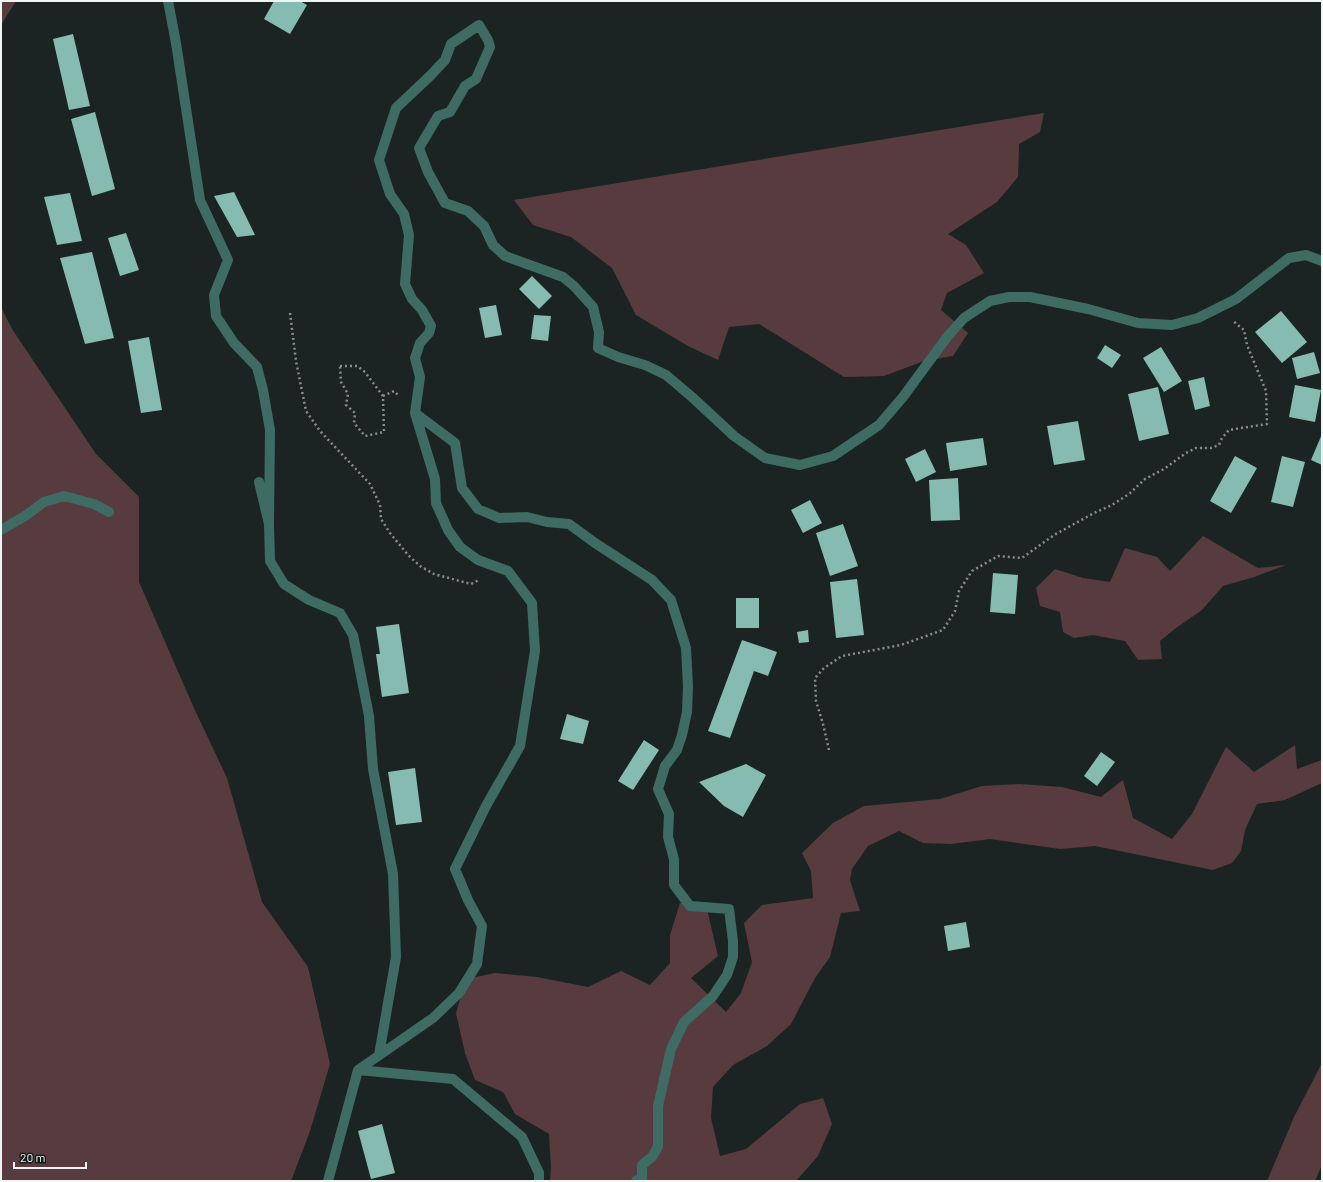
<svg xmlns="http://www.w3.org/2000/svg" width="1323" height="1182" font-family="Barlow,sans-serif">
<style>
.green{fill:#573b3e}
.building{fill:#86bbb1}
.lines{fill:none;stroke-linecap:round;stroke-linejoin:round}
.path{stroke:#888e8d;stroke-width:2.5;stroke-dasharray:2 3;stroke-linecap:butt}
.street{stroke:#3e6c65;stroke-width:10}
</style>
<rect width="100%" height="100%" fill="#1c2423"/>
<path class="green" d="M1,1h15l-15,24z
M1044,113l-4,19 -21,12 -1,33 -21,25 -49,32 18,11 18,28 -37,20 -6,17 27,23 -15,23 -29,5 -40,15 -40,1 -85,-53 -30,3 -11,33 -30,-14 -52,-31 -24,-47 -41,-31 -38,-12 -19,-25z
M1,307l11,22 84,125 43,43v85l54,124 34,72 35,124 46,65 22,97 -20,67 -19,50h-290z
M1203,536l55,32 28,-3 -32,12 -31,9 -21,24 -26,18 -16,13 2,18 -24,1 -13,-19 -32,-6 -19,3 -11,-6 -3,-20 -20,-6 -4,-18 19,-19 28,9 27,4 15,-34 32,9 13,14z
M1295,745l2,24 25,-9v23l-37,17 -28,4 -12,26 -4,21 -9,12 -19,7 -118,-24 -35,3 -70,-10 -39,5 -28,-1 -24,-12 -31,15 -16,23 -2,11 10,31 -19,2 -11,44 -15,21 -24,46 -24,22 -34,19 -20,22 -2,31 9,38 26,-7 54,-45 23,-6 9,26 -14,32 -22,25h-246l1,-13 -2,-34 -34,-20 -12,-22 -28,-12 -10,-27 -9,-40 10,-34 29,-6 42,4 51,10 33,-16 29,14 20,-22v-28l10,-32 26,2 12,51 -27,22 35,34 15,-19 11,-31 -8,-39 18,-18 51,-7 -2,-27 -9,-18 31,-30 31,-17 76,-7 42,-13 37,-2 43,3 39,10 22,-17 10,38 39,21 20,-25 34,-67 28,25z
M1322,1063v102l-7,16h-48l27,-64z"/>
<path class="building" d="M274,1h26l7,4 -17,29 -26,-15z
M73,34l17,72 -21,4 -16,-71z
M95,112l20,77 -23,7 -21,-77z
M234,192l21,43 -18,2 -23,-41z
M70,193l12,48 -25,4 -13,-48z
M126,233l13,37 -19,6 -12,-38z
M92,252l22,86 -29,6 -25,-86z
M532,276l20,20 -13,13 -20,-20z
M496,305l6,30 -17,3 -6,-30z
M1281,311l26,31 -25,21 -27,-31z
M534,315l17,1 -3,25 -17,-2z
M149,337l13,73 -21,3 -13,-72z
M1105,345l16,10 -9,13 -15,-10z
M1161,347l21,34 -18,11 -21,-34z
M1314,352l6,21 -23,6 -5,-21z
M1204,377l6,29 -15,4 -7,-29z
M1295,385l26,5 -6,32 -26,-5z
M1158,387l11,47 -30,7 -11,-47z
M1078,421l7,39 -31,5 -7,-39z
M1322,434v31l-11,-5z
M983,438l4,27 -37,6 -4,-28z
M925,449l11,23 -20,10 -11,-23z
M1235,456l22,12 -26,45 -21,-12z
M1282,456l23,6 -12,45 -22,-5z
M958,478l2,42 -29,1 -2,-41z
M810,500l12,23 -19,10 -12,-23z
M843,524l15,42 -28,10 -14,-43z
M993,573l25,2 -3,39 -25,-2z
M857,579l7,56 -28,3 -6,-56z
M736,598h23v30h-23z
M399,624l10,69 -27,4 -6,-43h4l-4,-27z
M808,630l1,12 -10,1 -2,-11z
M742,640l35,12 -9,24 -14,-5 -24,67 -22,-7z
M567,714l22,7 -6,23 -23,-5z
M644,740l15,10 -26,40 -15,-9z
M1101,752l14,10 -18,24 -13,-10z
M746,764l20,11 -23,42 -19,-11 -25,-24z
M415,768l7,54 -26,3 -8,-53z
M966,922l4,25 -22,4 -4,-25z
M382,1124l13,49 -24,6 -13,-48z"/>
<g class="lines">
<path class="path" d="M290,313l6,48 10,50 14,20 50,53 10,21 1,14 9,14 18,22 12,11 14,8 37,10 8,-4
M340,366h17l8,6 18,24 1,36 -19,4 -11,-13 1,-10 -9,-8 2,-11 -7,-12z
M383,396l11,-5 5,5
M829,750l-6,-26 -7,-23 -1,-23 9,-10 18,-12 59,-11 42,-15 12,-19 4,-20 13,-20 26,-15 24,2 32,-23 40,-22 18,-8 17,-11 16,-15 19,-10 22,-16 10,-5h15l8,-3 3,-7 7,-8 38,-6 -1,-33 -19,-46 -3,-15 -11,-9"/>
<path class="street" d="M168,1l8,42 24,157 28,60 -14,35 2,21 18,27 23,24 6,23 7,40 -1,94 -10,-42
M415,413l5,-36 -5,-19 5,-15 9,-10 2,-7 -9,-16 -10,-11 -7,-15 4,-49 -5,-21 -14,-20 -11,-34 17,-52 34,-32 15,-16 6,-16 28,-19 9,15 2,7 -14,32 -11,7 -15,26 -12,4 -19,32 9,24 17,31 23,8 16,15 9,19 12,11 58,21 11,9 19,21 6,25 -1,16 20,9 27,8 21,10 26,22 42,39 31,22 35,7 33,-9 46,-31 24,-28 44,-60 17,-19 26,-17 19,-4h21l58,12 50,14 34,2 26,-7 38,-19 53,-41 17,-3 16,6
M269,524l1,37 14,23 25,16 31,13 13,22 4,20 12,61 4,53 20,105 3,83 -17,98
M1,530l24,-14 19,-14 20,-6 30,8 15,8
M358,1070l95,9 69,58 17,36v8
M328,1181l30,-111 75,-52 26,-25 18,-29 5,-38 -14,-26 -13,-31 31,-63 34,-60 15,-95 -3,-48 -24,-32 -30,-11 -18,-13 -12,-17 -12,-27 -1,-24 -20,-66 40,30 7,45 16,21 21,9 28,-1 20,5 22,2 26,19 57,37 19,20 15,48 2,38 -1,26 -5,23 -5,15 -12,16 -7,23 11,25 -1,23 6,22v26l16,21 39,3 4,32v16l-6,18 -14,21 -29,26 -13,27 -13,57v41l-6,10 -10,8v13l-6,3"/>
</g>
<rect width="1323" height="1182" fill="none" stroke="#f0f5f4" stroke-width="4"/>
<path d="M14 1162v6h72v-6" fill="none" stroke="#f0f5f4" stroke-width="2"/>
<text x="20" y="1162" font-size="12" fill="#f0f5f4" stroke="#131b19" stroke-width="3" paint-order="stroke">20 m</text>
</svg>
